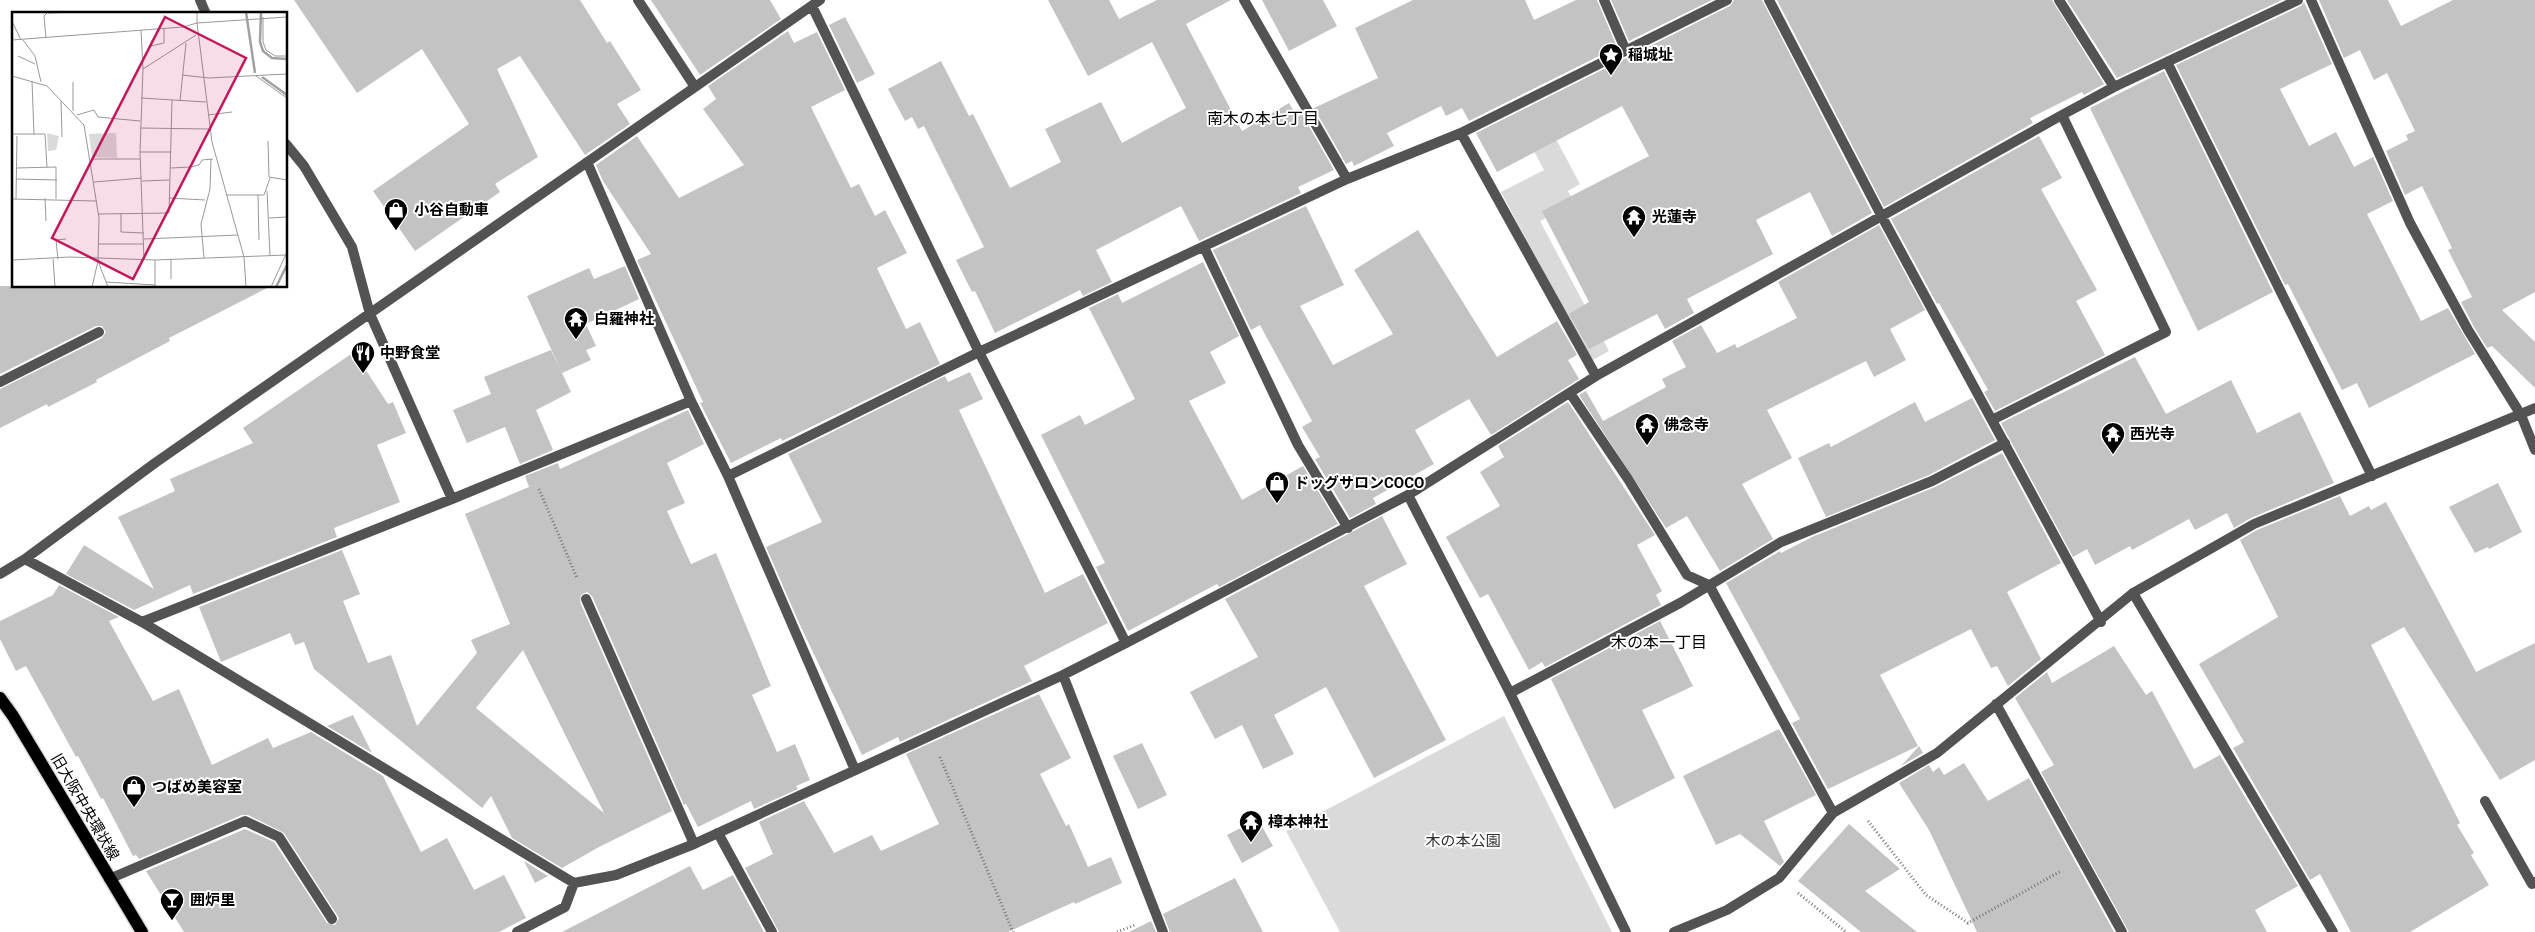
<svg xmlns="http://www.w3.org/2000/svg" width="2535" height="932" font-family="Roboto,'Noto Sans JP',sans-serif">
<style>
.green{fill:#dadada}
.building{fill:#c3c3c3;fill-rule:evenodd}
.lines{fill:none;stroke-linecap:round;stroke-linejoin:round}
.primary-casing{stroke:#dbdbdb;stroke-width:15}
.path{stroke:#757575;stroke-width:3;stroke-dasharray:1 2.5;stroke-linecap:butt}
.lane{stroke:#535353;stroke-width:10}
.street{stroke:#535353;stroke-width:10}
.primary{stroke:#000;stroke-width:12}
.labels{text-anchor:middle;dominant-baseline:central;stroke-width:4;stroke-linejoin:round;paint-order:stroke}
.poi-label{font-size:15px;font-weight:bold;fill:#000;stroke:#fff;text-anchor:start}
.street-label{font-size:15px;fill:#000;stroke:#fff}
.park-label{font-size:15px;fill:#313131;stroke:#fff}
.neighbourhood-label{font-size:16px;fill:#000;stroke:#fff}
.inset-river{fill:none;stroke:#a1a1a1;stroke-width:2.5}
.inset-road{fill:none;stroke:#999;stroke-width:1}
.view{fill:#c2185b;fill-opacity:0.15;stroke:#c2185b;stroke-width:2.5}
.inset-edge{fill:none;stroke:#000;stroke-width:2.5}
</style>
<rect width="100%" height="100%" fill="#fff"/>
<path class="green" d="M1541,111l39,73 -12,7 7,12 -35,18 69,130 -18,10 -90,-169 43,-22 -25,-47z
M1504,716l108,216h-272l-54,-101z"/>
<path class="building" d="M294,0h286l27,43 3,-2 31,49 -24,14 13,20 -45,31 -65,-99 -23,13 41,88 -43,27 5,8 -85,59 -42,-60 96,-67 -47,-75 -65,44z
M651,0h119l11,19 -81,56z
M1048,0h61l10,19 38,-19h74l-45,24 56,107 47,-28 8,14 5,-3 32,56 -36,17 3,6 -102,48 -18,-35 -85,44 16,32 -29,14 -3,-6 -85,43 -20,-42 -3,1 -16,-32 28,-13 -60,-121 -6,3 -6,-12 -7,4 -17,-32 53,-28 28,55 4,-2 37,74 51,-26 -16,-33 56,-27 21,41 64,-35 -34,-66 -64,34z
M1262,0h61l14,26 -48,25z
M1413,0h112l9,20 42,-20h21l20,47 -148,74 -7,-13 -16,8 -5,-10 -54,27 7,13 -40,20 -2,-5 -6,3 -32,-56 64,-30 -23,-50z
M1611,0h101l-83,41z
M1734,0h28l110,213 -40,23 -22,-44 -54,28 17,34 -86,45 7,14 -29,16 -8,-15 -68,35 -20,-35 20,-12 -47,-91 107,-55 -27,-50 -125,66 -21,-39 254,-127z
M1777,0h275l52,84 -20,11 -2,-3 -52,26 3,5 -149,84z
M2067,0h215l-165,78z
M2319,0h69l13,26 52,-26h82v292l-33,18 33,32v46l-43,-42 -5,2 -13,-21 -13,-25 11,-5 -24,-47 4,-2 -30,-62 -17,9 -19,-44 22,-11 -2,-5 9,-4 -28,-58 -13,7 -14,-30 -16,8z
M2304,2l28,62 -52,25 29,57 27,-14 18,35 19,-10 20,44 -26,13 54,107 27,-13 27,46 -106,54 -12,-25 -15,7 -54,-106 -3,1 -109,-220 125,-59z
M845,17l30,57 -18,9 -28,-58z
M788,31l6,12 23,-11 28,58 -34,17 40,81 8,-4 16,32 10,-6 22,43 -30,15 29,61 14,-7 20,42 -158,77 -1,-3 -50,25 -31,-60 3,-1 -66,-142 14,-6 -48,-73 -7,-16 41,-29 42,62 65,-33 -41,-56 13,-10 -8,-13z
M2164,71l109,221 -75,39 -108,-223z
M2039,136l23,42 -21,11 56,101 -21,11 29,54 -110,56 -11,-19 4,-2 -49,-87 -2,1 -46,-85z
M1306,206l38,79 -44,21 33,59 60,-31 -39,-64 64,-40 79,127 60,-36 20,34 -9,5 11,19 -88,56 -22,-36 -54,31 19,34 -61,34 3,6 -26,14 -35,-59 5,-2 -18,-30 10,-6 -52,-96 -9,5 -38,-80z
M1879,225l46,85 -35,19 16,31 -32,17 -8,-16 -99,49 25,48 -50,26 31,55 -53,32 -33,-55 -21,12 -87,-133 7,-4 17,30 63,-34 -4,-8 24,-12 -14,-26 29,-16 16,28 18,-9 2,4 60,-30 -19,-36z
M1203,262l36,74 -29,16 16,31 -37,18 53,99 61,-34 35,58 -119,63 -2,-3 -89,47 -32,-64 9,-4 -64,-128 39,-20 5,10 50,-26 -46,-91 29,-14 4,9z
M625,266l14,33 -53,25 10,22 -10,4 5,10 -29,13 -35,-77 62,-28 5,11z
M0,286h271l-102,52 1,3 -74,39 1,2 -49,25 -1,-3 -47,24v-39l102,-51 4,-6 -4,-6h-6l-96,48z
M551,350l20,42 -35,18 17,40 -33,14 -15,-37 -38,16 -14,-33 38,-16 -7,-17z
M354,352l34,52 5,-2 13,31 -29,12 23,57 -66,26 3,9 -144,57 -3,-9 -56,25 -68,-36 18,-29 70,44 -36,-72 57,-26 -5,-12 83,-36 -10,-15z
M2135,357l31,57 65,-34 26,53 43,-21 34,71 -83,35 -17,10 -7,-15 -32,17 -6,-11 -57,31 -2,-4 -35,19 -8,-16 -14,8 -72,-134z
M970,372l13,27 -24,11 86,183 38,-19 25,49 -84,43 8,15 -132,61 -2,-5 -36,18 -62,-130 -34,-78 56,-25 -34,-68 157,-78 3,6z
M1972,398l23,42 -66,35 -103,42 -28,-59 31,-15 2,4 84,-45 10,20z
M1568,402l87,133 -18,10 25,46 -6,4 5,10 -116,62 -3,-5 -13,8 -41,-76 -8,4 -34,-61 54,-31 -20,-34 24,-15 -6,-11z
M688,410l16,34 -37,19 18,40 -18,8 24,53 25,-11 55,133 -19,9 25,57 18,-8 15,36 -14,6 2,3 -44,20 -3,-8 -53,26 -12,-23 -2,1 -92,-209 -5,-4 -6,3 -1,7 92,209 -73,36 -37,21 -50,-30 -21,-42 -9,12 -168,-139 -10,-27 -9,3 -5,-12 -69,29 -22,-55 143,-57 18,44 -17,7 25,62 23,-8 26,71 60,-73 -6,-13 39,-16 -45,-110 64,-27 -4,-11 33,-13 2,6zM523,650l81,163 -128,-105z
M2002,453l59,110 -54,29 34,67 -33,27 -11,-20 -6,2 -20,-39 -91,46 38,71 -90,43 -36,-66 8,-4 -74,-136 54,-32 1,2 31,-16 123,-50z
M2498,483l24,49 -33,17 -1,-2 -13,6 -26,-46z
M2340,496l10,20 19,-10 2,4 15,-8 90,170 59,-29v117l-35,20 -96,-153 -33,18 89,178 -3,2 17,28 -3,2 18,30 -79,47h-59l-31,-58 -10,6 -77,-132 11,-6 -45,-78 79,-47 -38,-77 17,-10z
M1382,516l25,48 -43,22 82,154 -72,38 -48,-91 -52,28 20,39 -31,15 -21,-44 -27,14 -25,-47 68,-35 -33,-58z
M59,585l60,32 -10,4 44,80 26,-12 33,76 56,-27 5,10 38,-16 72,44 38,76 26,-14 27,52 30,-15 22,43 -27,14h-315l-38,-61 99,-42 29,13 53,81 8,2 4,-7 -55,-85 -36,-18h-6l-103,44 -3,-4 -3,1 -30,-58 -2,1 -23,-43 -2,1 -50,-91 -10,5 -16,-32v-18l53,-26z
M1660,621l33,65 -51,24 33,68 -61,31 -63,-130z
M2114,646l32,49 6,-4 42,78 26,-14 78,131 -43,24 12,22h-138l-88,-160 13,-7 -39,-67 32,-26 5,11z
M1039,694l32,64 -31,16 26,52 3,-2 19,43 23,-10 11,26 -47,21 -1,-2 -66,30h-229l-34,-64 28,-14 -14,-32 45,-21 30,52 38,-18 9,16 58,-27 -33,-70z
M353,715l19,38 -45,-27z
M1779,729l37,66 -52,26 20,41 -4,4 -40,-32 -24,11 -33,-69z
M1142,743l25,52 -29,14 -25,-53z
M1919,746l4,7 -22,13z
M1964,763l24,38 41,-23 85,154h-137l-48,-102 -30,-47 30,-18 4,7 6,-5 5,8z
M1258,819l15,27 -31,17 -15,-28z
M1849,824l51,45 -35,22 52,41h-56l-63,-51z
M524,861l24,15 -13,7z
M690,866l13,24 30,-15 31,57h-202z
M1235,878l28,54h-93l-7,-18z
M1151,921l5,11h-27z"/>
<g class="lines">
<g class="primary-casing">
<path id="primary" d="M0,698l13,18 129,216"/>
</g>
<path class="path" d="M539,489l38,89
M940,757l73,175
M1868,821l58,74 42,28 93,-52
M1798,893l48,39
M1117,932l18,-7"/>
<path class="lane" d="M0,382l99,-50
M2133,593l200,339
M586,599l108,245
M1510,693l170,-90 101,-61 151,-61 73,-38
M718,833l54,99"/>
<path class="street" d="M200,0l6,14
M638,0l57,87
M1244,0l103,179
M1604,0l22,51
M1769,0l112,215 220,407
M2059,0l55,87
M2311,0l99,223 58,107 53,85 14,35
M812,6l167,346 147,291
M2167,62l205,414
M1461,133l135,243
M286,144l18,22 48,81 18,67 82,185
M587,162l104,239 37,75 127,294
M1204,247l94,198 50,83
M1570,393l58,86 59,96 22,10 124,228
M1992,420l174,-88 -104,-217
M728,476l251,-124 368,-173 114,-46 266,-133
M1408,495l102,198 116,239
M25,559l117,63 432,261 42,-8 78,-31 369,-169 63,-32 282,-148 188,-119 466,-261 52,-28 184,-87
M0,574l25,-15 130,-96 665,-463
M142,622l310,-123 239,-98
M1063,675l100,257
M1996,704l126,228
M2485,801l47,83 3,-2
M109,879l136,-58 34,16 53,82
M517,932l48,-25 9,-24
M1674,932l53,-22 52,-32 54,-65 104,-60 196,-160 121,-69 281,-116"/>
<use href="#primary" class="primary"/>
</g>
<defs>
<g id="sight-pin" transform="scale(1.25)"><path d="M0 17L-7.5 6A9.5 9.5 0 1 1 7.5 6Z" fill="#000" stroke="#fff"/><path d="M0-6L1.8-2.2L6-1.7L2.9 1.2L3.7 5.4L0 3.3L-3.7 5.4L-2.9 1.2L-6-1.7L-1.8-2.2Z" fill="#fff"/></g>
<g id="shop-pin" transform="scale(1.25)"><path d="M0 17L-7.5 6A9.5 9.5 0 1 1 7.5 6Z" fill="#000" stroke="#fff"/><path d="M-5-2.5h2.3a2.7 3.5 0 0 1 5.4 0H5L5.5 6h-11ZM-1.5-2.5h3a1.5 2.3 0 0 0-3 0Z" fill="#fff"/></g>
<g id="temple-pin" transform="scale(1.25)"><path d="M0 17L-7.5 6A9.5 9.5 0 1 1 7.5 6Z" fill="#000" stroke="#fff"/><path d="M0-6L5-2H3V0L6.5 2.5H4V6H1.5V3h-3V6H-4V2.5H-6.5L-3 0V-2H-5Z" fill="#fff"/></g>
<g id="restaurant-pin" transform="scale(1.25)"><path d="M0 17L-7.5 6A9.5 9.5 0 1 1 7.5 6Z" fill="#000" stroke="#fff"/><path d="M-5-6h1v4h1v-4h1v4h1v-4h1v5L-1.5 .5V6h-2V.5L-5-1ZM5-6V6H3V1.5H1.5Q1.5-4 5-6Z" fill="#fff"/></g>
<g id="bar-pin" transform="scale(1.25)"><path d="M0 17L-7.5 6A9.5 9.5 0 1 1 7.5 6Z" fill="#000" stroke="#fff"/><path d="M-6-5H6L.8 .8V4.5H3.5V6h-7V4.5H-.8V.8Z" fill="#fff"/></g>
</defs>
<g fill-rule="evenodd">
<use href="#sight-pin" x="1611" y="55"/>
<use href="#shop-pin" x="396" y="210"/>
<use href="#temple-pin" x="1634" y="217"/>
<use href="#temple-pin" x="576" y="319"/>
<use href="#restaurant-pin" x="363" y="353"/>
<use href="#temple-pin" x="1647" y="425"/>
<use href="#temple-pin" x="2113" y="434"/>
<use href="#shop-pin" x="1277" y="483"/>
<use href="#shop-pin" x="134" y="787"/>
<use href="#temple-pin" x="1251" y="822"/>
<use href="#bar-pin" x="172" y="900"/>
</g>
<g class="labels">
<g class="poi-label">
<text x="1628" y="55">稲城址</text>
<text x="414" y="210">小谷自動車</text>
<text x="1652" y="217">光蓮寺</text>
<text x="594" y="319">白羅神社</text>
<text x="380" y="353">中野食堂</text>
<text x="1664" y="425">佛念寺</text>
<text x="2130" y="434">西光寺</text>
<text x="1294" y="483">ドッグサロンCOCO</text>
<text x="152" y="787">つばめ美容室</text>
<text x="1268" y="822">樟本神社</text>
<text x="190" y="900">囲炉里</text>
</g>
<g class="street-label">
<text transform="translate(85 807) rotate(60)">旧大阪中央環状線</text>
</g>
<g class="park-label">
<text x="1463" y="841">木の本公園</text>
</g>
<g class="neighbourhood-label">
<text x="1263" y="118">南木の本七丁目</text>
<text x="1659" y="642">木の本一丁目</text>
</g>
</g>
<g transform="translate(12 12)">
<rect width="275" height="275" fill="#fff"/>
<path d="M35,121l12,3 -3,14 -8,1zM104,121l1,25 -25,-1 -3,-23z" fill="#dadada"/>
<path class="inset-river" d="M234,0l9,61M249,0l-1,30 3,9 9,7 15,1M250,65l25,18M264,275l11,-22"/>
<path class="inset-road" d="M36,1l25,-1M251,5v25l3,8 9,6h12M0,9l9,19M129,18l2,39 -3,83 4,108M34,26l-2,-22 4,-4M0,28l171,-13 14,-4v-11M11,28l12,16 6,26M139,34l13,-3v-15M6,44l17,8M131,57l53,-34M170,63l27,3 78,-4M0,64l35,10 37,39 15,93 -1,43 -6,26M244,64l31,22M20,69l2,54M129,86l65,4M49,89l1,36M168,89l6,-58M61,99v-29M65,103l17,-5 4,7 42,4M196,103l24,-3M128,116l69,1M0,122h33l2,33M256,129l1,36 18,3M128,140h31M79,147h49M4,156l40,-1v32M159,156l19,-1 9,-2 3,-5 11,-1M4,167l41,1M130,169l27,-1M82,170l48,-4M255,179l3,65M214,183h38l6,-17M246,183l1,45M33,186l1,23M157,186l36,2M0,187l84,2M4,187l1,-63M109,201v19l23,1M86,202l71,-1 3,-113M257,206l18,-1M132,227l94,-4M87,232h45M192,246l-3,-34 9,-35 1,-30M41,247l2,28M46,247l-2,-19 10,-1M0,248l58,-3 85,3 132,-5M86,249l10,26M159,267v-20M94,270l49,3M143,274v-26M234,275l-2,-30 -32,-115 -15,-119 90,-6M259,275l15,-33"/>
<path class="view" d="M153,5l81,41 -113,221 -81,-41z"/>
<rect width="275" height="275" class="inset-edge"/>
</g>
</svg>
